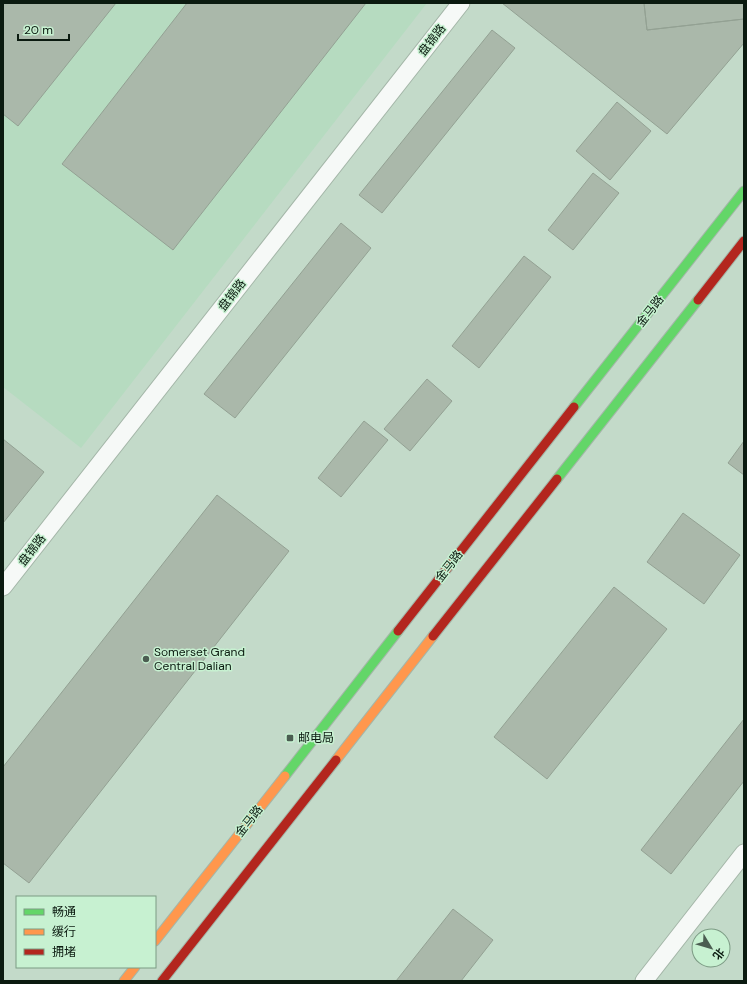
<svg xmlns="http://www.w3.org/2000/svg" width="747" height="984" font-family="'DM Sans','Noto Sans SC',sans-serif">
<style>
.built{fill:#b6dbc0}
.building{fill:#aab8aa;stroke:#93a193}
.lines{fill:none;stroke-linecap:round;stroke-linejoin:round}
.street-casing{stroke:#a4b6a8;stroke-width:19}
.fast-casing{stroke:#a4b6a8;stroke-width:11}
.slow-casing{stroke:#a4b6a8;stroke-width:11}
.jam-casing{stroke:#a4b6a8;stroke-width:11}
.street{stroke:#f6f9f7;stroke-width:17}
.fast{stroke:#63d668;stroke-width:9}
.slow{stroke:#ff974d;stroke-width:9}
.jam{stroke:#b3261e;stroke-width:9}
.poi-dot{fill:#4b5d51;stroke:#c7f1d1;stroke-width:1.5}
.labels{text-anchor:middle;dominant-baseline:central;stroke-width:3;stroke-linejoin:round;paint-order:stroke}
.street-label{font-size:12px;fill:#0b1a10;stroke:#c7f1d1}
.poi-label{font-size:12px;fill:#0b1a10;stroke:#c7f1d1;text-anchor:start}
</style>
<rect width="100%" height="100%" fill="#c3dac9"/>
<path class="built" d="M3,3h424l-346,445 -78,-61z"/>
<path class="building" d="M3,3h113l-98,123 -15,-12z
M187,3h179l-193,247 -111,-86z
M502,3h142l3,27 97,-11v24l-77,91z
M644,3h100v16l-97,11z
M492,30l23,18 -133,165 -23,-18z
M617,102l34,29 -41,49 -34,-29z
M593,173l26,20 -46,57 -25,-20z
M341,223l30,25 -136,170 -31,-24z
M524,256l27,21 -72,91 -27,-22z
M427,379l25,22 -42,50 -26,-22z
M364,421l24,19 -47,57 -23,-19z
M3,439l41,33 -41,51z
M744,441v34l-16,-12z
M217,495l72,56 -260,332 -26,-20v-96z
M683,513l57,42 -36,49 -57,-42z
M614,587l53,42 -120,150 -53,-42z
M744,719v62l-73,93 -30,-24z
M453,909l40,31 -32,41h-65z"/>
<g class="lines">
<g class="street-casing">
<path id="street" d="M3,587l458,-584
M644,981l100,-128"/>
</g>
<g class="fast-casing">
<path id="fast" d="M574,407l170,-216
M557,479l141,-179
M285,776l113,-145"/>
</g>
<g class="slow-casing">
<path id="slow" d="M336,760l97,-124
M155,941l130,-165
M124,981l11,-14"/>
</g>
<g class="jam-casing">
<path id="jam" d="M698,300l46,-59
M398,631l176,-224
M433,636l124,-157
M162,981l174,-221"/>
</g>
<use href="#street" class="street"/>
<use href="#fast" class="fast"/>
<use href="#slow" class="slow"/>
<use href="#jam" class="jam"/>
</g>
<g class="poi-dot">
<circle cx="146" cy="659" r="4"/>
<rect x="286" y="734" width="8" height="8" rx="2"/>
</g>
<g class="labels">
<g class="street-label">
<text transform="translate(432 40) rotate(-52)">盘锦路</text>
<text transform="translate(232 295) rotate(-52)">盘锦路</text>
<text transform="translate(650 311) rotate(-52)">金马路</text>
<text transform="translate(32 550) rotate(-52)">盘锦路</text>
<text transform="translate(449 566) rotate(-52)">金马路</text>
<text transform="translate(249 821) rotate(-52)">金马路</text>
</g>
<g class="poi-label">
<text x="154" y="652">Somerset Grand<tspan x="154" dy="14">Central Dalian</tspan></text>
<text x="298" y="738">邮电局</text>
</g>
</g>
<rect width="747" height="984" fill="none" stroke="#0b1a10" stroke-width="8"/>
<rect x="16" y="896" width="140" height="72" fill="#c7f1d1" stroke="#7c9b84"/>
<rect x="24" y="909" width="20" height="6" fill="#63d668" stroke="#7c9b84"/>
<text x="52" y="916" font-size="12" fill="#0b1a10">畅通</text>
<rect x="24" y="929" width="20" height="6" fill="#ff974d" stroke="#7c9b84"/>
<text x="52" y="936" font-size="12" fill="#0b1a10">缓行</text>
<rect x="24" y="949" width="20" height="6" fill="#b3261e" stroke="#7c9b84"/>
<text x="52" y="956" font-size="12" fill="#0b1a10">拥堵</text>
<g transform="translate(711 948) rotate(128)"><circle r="19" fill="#c7f1d1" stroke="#7c9b84"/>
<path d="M0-3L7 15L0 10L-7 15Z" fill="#4b5d51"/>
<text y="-6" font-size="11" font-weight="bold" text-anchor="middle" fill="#0b1a10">北</text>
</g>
<path d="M18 34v6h51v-6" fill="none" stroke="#0b1a10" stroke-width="2"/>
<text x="24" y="34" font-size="12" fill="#0b1a10" stroke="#c7f1d1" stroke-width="3" paint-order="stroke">20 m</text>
</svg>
